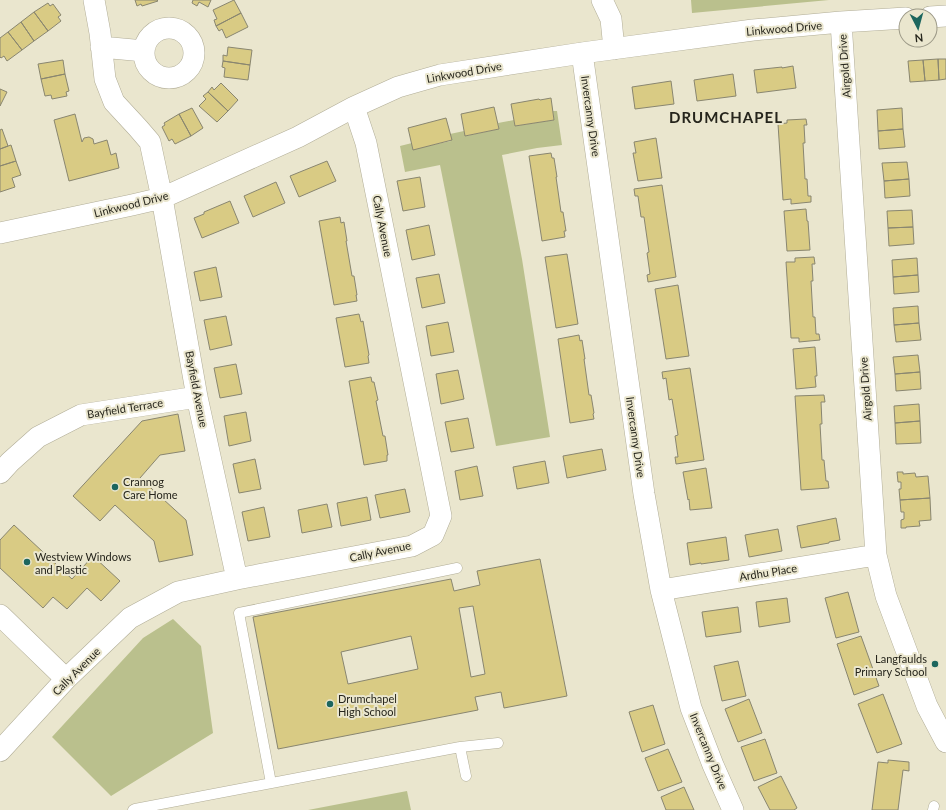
<svg xmlns="http://www.w3.org/2000/svg" width="946" height="810" font-family="Lato,sans-serif">
<style>
.green{fill:#bac08d}
.building{fill:#d9cb84;stroke:#898670;fill-rule:evenodd}
.lines{fill:none;stroke-linecap:round;stroke-linejoin:round}
.lane-casing{stroke:#b1ad97;stroke-width:11}
.street-casing{stroke:#b1ad97;stroke-width:22}
.lane{stroke:#fff;stroke-width:10}
.street{stroke:#fff;stroke-width:21}
.poi-dot{fill:#1c665e;stroke:#eae6ce;stroke-width:1.5}
.labels{text-anchor:middle;dominant-baseline:central;stroke-width:4;stroke-linejoin:round;paint-order:stroke}
.street-label{font-size:11px;fill:#26251c;stroke:#eae6ce}
.poi-label{font-size:11px;fill:#26251c;stroke:#eae6ce;text-anchor:start}
.district-label{font-size:15px;font-weight:bold;letter-spacing:1px;fill:#26251c;stroke:#eae6ce}
</style>
<rect width="100%" height="100%" fill="#eae6ce"/>
<path class="green" d="M691,0h138l-137,13z
M553,111h4l5,34 -25,3 -35,7 20,104 28,178 -54,9 -56,-281 -35,7 -5,-26 12,-3 1,6 38,-8 -1,-7 14,-3 2,5 33,-7 -1,-6 16,-3 1,6 39,-6z
M173,619l28,27 12,87 -102,63 -59,-59 91,-99z
M407,791l4,19h-103z"/>
<path class="building" d="M135,0h22l1,1 -16,5 -1,-2 -4,2z
M193,0h18l-3,7 -9,-5 -2,4 -5,-3z
M234,0l7,13 -25,13 -2,-6 3,-1 -4,-9z
M48,3l2,3 3,-2 8,11 -3,2 3,4 -13,10 -14,-19z
M34,12l14,19 -14,10 -13,-19z
M241,13l7,14 -22,11 -4,-9 -3,2 -3,-5z
M21,22l13,19 -12,9 -14,-18z
M8,32l14,18 -15,11 -3,-5 -3,2 -1,-1v-19z
M228,47l24,3 -2,15 -27,-4v-6l4,1z
M938,59h8v20l-7,1z
M938,59l1,21 -14,1 -2,-21z
M63,60l2,14 -24,5 -3,-15z
M923,60l2,21 -15,1 -2,-21z
M223,61l27,4 -2,15 -24,-3 1,-9 -3,-1z
M793,66l3,22 -39,5 -3,-23 28,-3v1z
M65,74l4,17 -3,1 1,4 -15,3 -1,-4 -6,1 -4,-17z
M733,74l3,22 -39,5 -3,-21z
M671,81l3,23 -39,5 -3,-22z
M221,83l17,17 -10,11 -20,-19 4,-5 2,3z
M0,89l7,3 -7,14z
M208,92l20,19 -11,11 -18,-16 7,-7 -3,-3z
M551,98l3,22 -39,6 -4,-22 28,-5 1,1z
M494,107l5,22 -34,7 -4,-22z
M192,108l11,20 -12,8 -12,-22z
M902,108l1,21 -25,2 -1,-21z
M75,114l7,28 2,-4 5,-1 4,2 1,5 13,-4 4,15 5,-2 3,15 -50,13 -15,-61z
M179,114l12,22 -16,8 -3,-5 -3,2 -7,-14 3,-2 -1,-2z
M446,118l6,22 -39,10 -5,-22z
M806,119l1,6h-3l1,18h-2l2,36h2l1,17h3v6l-20,2v-5l-8,1 -5,-76 9,-1v-3z
M2,129l6,17 -8,3v-19z
M903,129l2,18 -26,2 -1,-18z
M656,138l6,40 -24,3 -5,-28h3l-2,-11z
M11,145l5,16 -16,5v-17z
M551,153l1,5h2l3,19h-1l5,35h2l3,19h-2l1,6 -23,4 -13,-85z
M16,161l5,14 -9,3 3,9 -15,5v-26z
M327,161l9,20 -37,16 -9,-21z
M907,162l2,17 -25,2 -2,-18z
M420,177l5,30 -22,4 -6,-30z
M909,179l1,17 -25,2 -1,-17z
M276,182l9,21 -32,14 -9,-21z
M662,185l14,92 -28,5 -1,-7 3,-1 -3,-21 2,-1 -5,-35h-3l-3,-21h-3l-1,-7z
M230,201l9,22 -37,15 -8,-20 10,-4v-2z
M806,209l1,12h1l2,29 -23,1 -3,-40z
M912,210l1,17 -25,1 -1,-17z
M340,217l1,6 3,-1 3,19h-1l6,35h2l3,19h-1l1,6 -23,4 -15,-84z
M429,225l6,30 -23,5 -6,-30z
M913,227l1,17 -25,2 -1,-18z
M567,254l11,70 -22,4 -11,-71z
M814,257l1,7h-3l1,17h-2l2,36h2l1,17h3l1,6 -21,2v-4h-8l-5,-76h9v-4z
M917,258l1,17 -25,2 -1,-17z
M216,267l6,30 -22,4 -6,-29z
M439,274l6,29 -23,5 -6,-30z
M918,275l1,17 -25,2 -1,-17z
M678,285l11,71 -23,3 -11,-70z
M918,306l1,17 -25,2 -1,-17z
M359,314l2,8 2,-1 6,34 -1,1 1,7 -24,4 -9,-49z
M226,316l6,29 -22,5 -6,-30z
M448,322l6,30 -23,4 -5,-30z
M919,323l2,17 -25,2 -2,-17z
M579,335l1,6 2,-1 3,19h-1l5,36h2l3,18 -1,1 1,5 -24,4 -12,-84z
M815,347l2,29h-2l1,11 -20,2 -3,-40z
M918,355l2,17 -25,2 -2,-17z
M236,364l6,30 -22,4 -6,-30z
M690,368l14,92 -28,4 -1,-7h3l-3,-21 3,-1 -6,-36 -3,1 -3,-22 -3,1 -1,-7z
M458,370l6,29 -23,5 -5,-30z
M920,372l1,17 -25,2 -1,-17z
M371,377l1,5h2l4,18 -2,1 7,35h2l3,19h-1v6l-23,4 -15,-84z
M824,395l1,7h-4l1,22h-2l2,36h2l2,21h2l1,7 -28,2 -6,-94z
M919,404l1,17 -25,2 -1,-17z
M246,412l5,29 -22,5 -5,-30z
M178,414l7,37 -25,4 -20,23 46,42 7,35 -34,7 -5,-21 -39,-36 -15,16 -27,-25 69,-75z
M468,418l6,30 -23,4 -6,-30z
M920,421l1,22 -25,1 -1,-21z
M602,449l4,21 -39,8 -4,-22z
M255,459l6,30 -22,4 -6,-29z
M545,461l4,22 -32,6 -4,-22z
M477,466l6,30 -23,4 -5,-29z
M706,468l6,40 -22,2 -1,-11 -1,1 -5,-28z
M897,472h6v2l12,-1 1,4 12,-1 2,22 -30,2 -1,-11h2v-7h-3z
M405,489l5,23 -30,6 -5,-23z
M367,497l4,23 -30,6 -4,-23z
M930,498l1,22 -12,1 1,5 -14,1v1h-5v-8l3,-1v-7h-3l-1,-12z
M327,504l5,23 -30,6 -4,-23z
M264,507l6,30 -22,4 -6,-29z
M836,518l4,22 -11,2v1l-28,5 -4,-22z
M14,525l58,54 21,-23 27,25 -19,20 -14,-13 -20,21 -14,-12 -10,11 -43,-40v-28z
M778,529l4,22 -33,6 -4,-22z
M726,537l3,23 -28,4v-1l-11,2 -3,-22z
M540,559l27,137 -63,12 -3,-16 -26,5 3,13 -200,39 -25,-132 198,-38 3,12 26,-6 -3,-14zM473,606l12,68 -14,3 -12,-69zM411,636l7,33 -70,15 -7,-32z
M848,592l11,40 -23,6 -11,-40z
M787,598l3,24 -31,5 -3,-25z
M738,607l3,25 -35,5 -4,-25z
M861,636l18,50 -25,9 -17,-51z
M738,661l8,35 -24,5 -8,-35z
M883,694l19,50 -25,9 -19,-49z
M749,699l13,34 -24,9 -13,-33z
M653,705l12,39 -23,8 -13,-40z
M765,739l12,34 -23,8 -13,-34z
M668,749l14,33 -24,9 -13,-33z
M888,760l21,2v9l-6,-1 -5,40h-26l6,-48 10,1z
M781,776l16,32 -3,2h-24l-12,-23z
M684,787l10,23h-28l-5,-13z"/>
<g class="lines">
<g class="lane-casing">
<path id="lane" d="M460,747l6,29
M271,783l-32,-170 218,-45
M133,810l2,-1 325,-62 38,-4
M933,810l1,-4"/>
</g>
<g class="street-casing">
<path id="street" d="M94,0l6,33 5,46 9,23 24,26 12,14 12,56 35,199 40,182
M602,0l9,19 3,30
M930,17l16,-1
M841,22l35,533 10,41 41,110 19,36
M144 53a25 25 0 1 1 50 0a25 25 0 1 1-50 0Z
M101,47l43,4
M582,53l62,441 17,96 30,118 22,57 20,45
M0,233l132,-28 30,-7 136,-61 56,-30 44,-20 42,-12 142,-22 171,-23 88,-8 65,-4
M0,473l10,-11 28,-25 43,-22 116,-18
M661,590l215,-35
M0,615l66,64
M0,751l66,-72 64,-61 48,-26 59,-13 175,-33 21,-11 8,-19 -75,-373 -12,-36"/>
</g>
<use href="#lane" class="lane"/>
<use href="#street" class="street"/>
</g>
<g class="poi-dot">
<circle cx="115" cy="487" r="4"/>
<circle cx="27" cy="562" r="4"/>
<circle cx="935" cy="664" r="4"/>
<circle cx="330" cy="704" r="4"/>
</g>
<g class="labels">
<g class="street-label">
<text transform="translate(784 28) rotate(-5)">Linkwood Drive</text>
<text transform="translate(844 66) rotate(-94)">Airgold Drive</text>
<text transform="translate(464 72) rotate(-10)">Linkwood Drive</text>
<text transform="translate(591 116) rotate(82)">Invercanny Drive</text>
<text transform="translate(131 204) rotate(-14)">Linkwood Drive</text>
<text transform="translate(383 226) rotate(79)">Cally Avenue</text>
<text transform="translate(197 389) rotate(79)">Bayfield Avenue</text>
<text transform="translate(865 389) rotate(-94)">Airgold Drive</text>
<text transform="translate(125 408) rotate(-9)">Bayfield Terrace</text>
<text transform="translate(636 437) rotate(82)">Invercanny Drive</text>
<text transform="translate(380 551) rotate(-12)">Cally Avenue</text>
<text transform="translate(768 572) rotate(-9)">Ardhu Place</text>
<text transform="translate(76 671) rotate(-45)">Cally Avenue</text>
<text transform="translate(709 751) rotate(68)">Invercanny Drive</text>
</g>
<g class="poi-label">
<text x="123" y="481">Crannog<tspan x="123" dy="13">Care Home</tspan></text>
<text x="35" y="556">Westview Windows<tspan x="35" dy="13">and Plastic</tspan></text>
<text x="927" y="658" text-anchor="end">Langfaulds<tspan x="927" dy="13">Primary School</tspan></text>
<text x="338" y="698">Drumchapel<tspan x="338" dy="13">High School</tspan></text>
</g>
<g class="district-label">
<text x="726" y="117">DRUMCHAPEL</text>
</g>
</g>
<g transform="translate(918 28) rotate(174)"><circle r="19" fill="#eae6ce" stroke="#9c9987"/>
<path d="M0-3L7 15L0 10L-7 15Z" fill="#1c665e"/>
<text y="-6" font-size="11" font-weight="bold" text-anchor="middle" fill="#26251c">N</text>
</g>
</svg>
